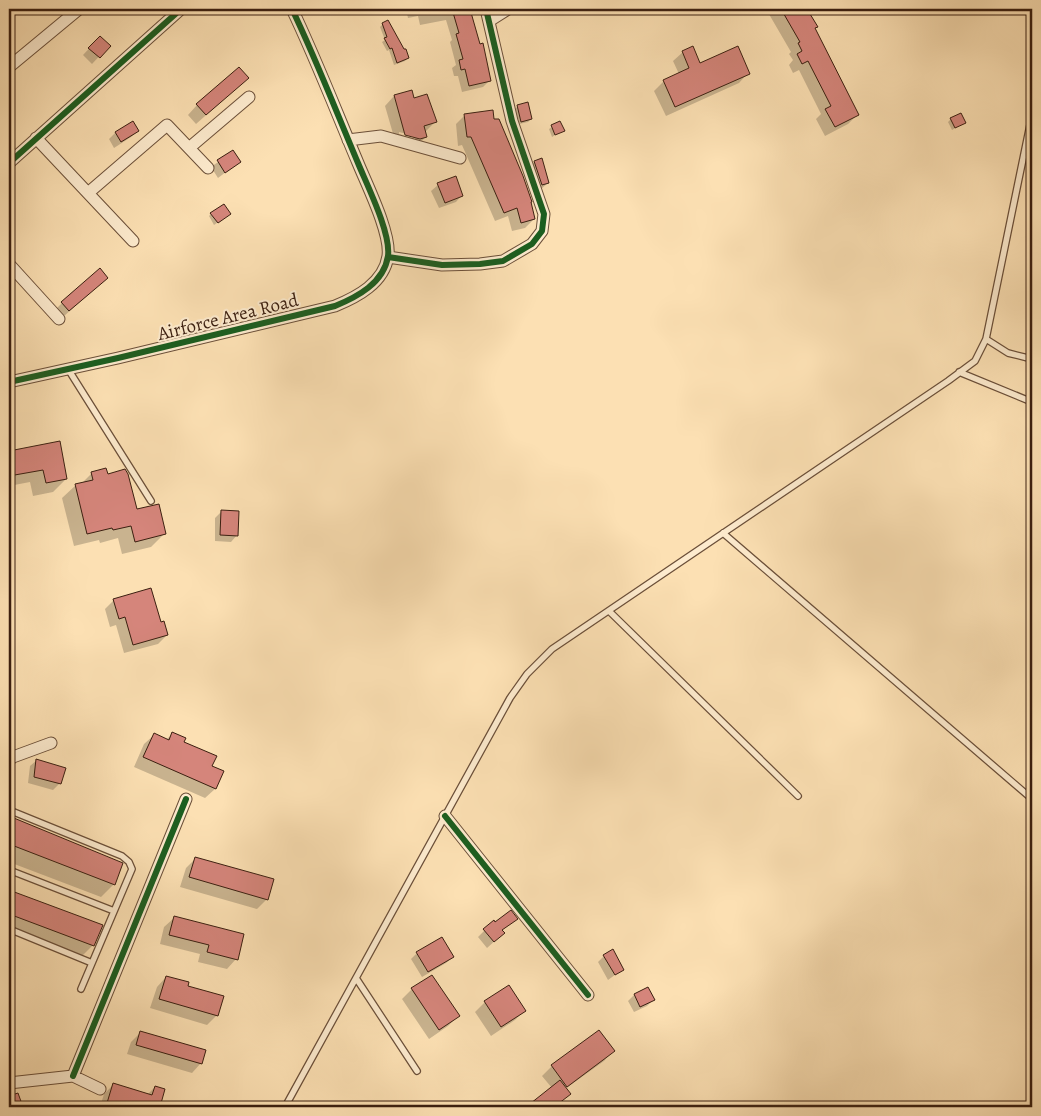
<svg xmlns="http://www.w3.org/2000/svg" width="1041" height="1116" font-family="Alegreya,serif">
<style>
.shadow{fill:#0003;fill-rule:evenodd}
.building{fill:#d5857b;stroke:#3b1f10}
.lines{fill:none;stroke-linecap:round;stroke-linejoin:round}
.service-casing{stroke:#6b4f39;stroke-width:8}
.minor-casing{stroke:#6b4f39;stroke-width:13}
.service{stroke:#fdebce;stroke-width:5.5}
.minor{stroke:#fdebce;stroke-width:11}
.cycleway-casing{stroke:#fdebce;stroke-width:9}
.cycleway{stroke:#1b5e20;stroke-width:6}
.labels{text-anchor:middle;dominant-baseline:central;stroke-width:4;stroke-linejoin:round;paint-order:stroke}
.street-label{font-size:19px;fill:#3b1f10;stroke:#fdebce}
</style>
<rect width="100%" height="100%" fill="#fce0b3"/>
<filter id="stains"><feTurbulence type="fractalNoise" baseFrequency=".004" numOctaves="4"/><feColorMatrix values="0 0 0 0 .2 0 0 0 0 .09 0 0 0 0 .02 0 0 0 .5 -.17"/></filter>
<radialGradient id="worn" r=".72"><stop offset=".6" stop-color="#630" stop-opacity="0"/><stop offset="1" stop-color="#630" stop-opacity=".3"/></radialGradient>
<path class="shadow" d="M406,9h82l-5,1 -5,-1 -7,7 19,64 -7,7 -21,5 -4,-16h-4l-2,-8 4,-3 -6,-23 2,-2 -6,-20 -26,5 -2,-9 -10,2z
M766,9h40l10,17 -2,3 43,86 -9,9 -23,12 -9,-17 5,-5 -22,-44 -6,3 -4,-8 4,-5 -4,-6 2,-2z
M383,24l25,34 -3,3 -11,4 -5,-15 -2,1 -5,-9 3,-2 -5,-13z
M100,37l9,9 -17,18 -9,-9z
M683,52l16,13 49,8 -9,10 -73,33 -12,-25 10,-10 15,-7 -6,-13z
M238,87l-42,37 -8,-9 9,-10z
M411,92l2,7 22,23 -10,10 1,5 -10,9 -20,-2 -11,-38 9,-10zM399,132l16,4v3l-16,-5z
M518,106l13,13 -3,3 -9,2 -4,-15z
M465,115l27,6 42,98 -9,9 -13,3 -4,-15 -13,5 -33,-76 -4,1 -2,-22z
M951,119l13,4 -12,7 -4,-8z
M132,123l6,8 -7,6 -17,11 -5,-9 6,-6z
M552,127l11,3 -11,7 -3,-8z
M232,152l7,10 -21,16 -7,-11z
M542,160l6,23 -7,6 -5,1 -8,-22 6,-6z
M438,185l24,10 -6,7 -17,6 -8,-17z
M211,214l15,3 -12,8 -5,-9z
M100,284l-37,33 -7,-8 6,-6z
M59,443l7,36 -13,13 -20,4 -3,-14 -21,4v-34z
M92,473l15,2 29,35 28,24 -13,13 -29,7 -4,-16 -18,5 -1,-3 -25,6 -12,-48 14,-13 5,-1z
M9,491l4,21 -4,4z
M221,512l16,23 -6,7 -16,-1v-23z
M150,590l10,34 7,11 -9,9 -34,9 -8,-28 -6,2 -5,-18 8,-8z
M172,734l39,33 11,5 -7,17 -10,9 -71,-31 10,-23 10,-9 12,5z
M37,760l23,23 -7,7 -25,-7 2,-17z
M9,818l112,46 -7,20 -13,13 -92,-35z
M196,858l71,41 -10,10 -77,-22 6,-19z
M9,891l93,34 -9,20 -13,13 -71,-27z
M174,918l62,41 -9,10 -29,-7 2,-8 -40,-10 4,-17z
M516,919l-15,12 -4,8 -10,9 -9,-11 15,-15 2,2z
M417,953l36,4 -7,6 -24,14 -11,-18z
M604,956l19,13 -15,11 -10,-18z
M432,976l26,40 -10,10 -19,13 -27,-40 10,-10z
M166,977l20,9 31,29 -10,10 -57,-17 7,-21z
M648,989l5,11 -6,6 -13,6 -6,-11 6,-6z
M485,1002l39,9 -9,9 -24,16 -16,-24z
M599,1031l14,20 -9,10 -39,28 4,5 -14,13h-27l24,-19 -10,-12 10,-10z
M141,1032l60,31 -9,10 -65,-19 4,-12z
M113,1085l34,10 8,-8 5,14 20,6h-80l4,-13z"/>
<path class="building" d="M452,9h18l10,35 3,-1 8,38 -22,5 -4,-17 -4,1 -2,-10 4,-1 -7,-25 3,-1z
M781,9h26l11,18 -3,1 44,87 -24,12 -10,-18 6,-3 -23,-45 -6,3 -5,-10 5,-3 -4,-8 2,-1z
M388,20l16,29h2l3,9 -12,5 -5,-15 -2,1 -6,-11 3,-1 -5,-14z
M100,36l11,10 -11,12 -12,-10z
M693,46l7,17 38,-17 12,28 -75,33 -12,-27 26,-12 -7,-17z
M239,67l10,11 -43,37 -10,-11z
M412,90l2,8 13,-4 10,28 -13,4 3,11 -7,2 -15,-4 -11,-40z
M528,102l4,17 -11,3 -4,-17z
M493,110l1,9h5l24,57 9,26h-1l4,17 -14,4 -4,-15 -13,5 -33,-76h-4l-3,-23z
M961,113l5,10 -11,5 -5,-10z
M133,121l6,10 -18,11 -6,-10z
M560,121l5,10 -10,4 -4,-10z
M233,150l8,12 -16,11 -8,-13z
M542,158l7,25 -7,2 -8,-24z
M456,176l7,20 -18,7 -8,-20z
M224,204l7,10 -13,9 -8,-10z
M100,268l8,10 -39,33 -8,-9z
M60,441l7,38 -21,4 -3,-13 -34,6v-25z
M106,468l2,6 17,-5 3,5 9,35 22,-5 7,30 -31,8 -4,-16 -18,4 -1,-2 -25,6 -12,-50 18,-4 -2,-8z
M221,510l18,1 -1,25 -18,-1z
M151,588l10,34 3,-1 4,14 -35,10 -8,-28 -6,2 -6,-20z
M172,732l14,6 -2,4 33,14 -5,10 12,5 -8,18 -73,-32 11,-24 15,7z
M36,759l30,9 -5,16 -27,-7z
M9,816l114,47 -8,22 -106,-41z
M195,857l79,22 -6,21 -79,-23z
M9,890l94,35 -9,21 -85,-32z
M511,910l7,9 -16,11 3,3 -11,9 -11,-13 11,-9 1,2z
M174,916l70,18 -6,26 -31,-8 2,-7 -40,-10z
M442,937l12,20 -26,15 -12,-20z
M613,949l11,21 -9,5 -12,-20z
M432,975l28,41 -21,14 -28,-42z
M166,976l23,6 -1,4 36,10 -6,20 -59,-17z
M509,985l17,26 -25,16 -17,-26z
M648,987l7,13 -15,7 -6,-13z
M599,1030l16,21 -48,36 -16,-22z
M140,1031l66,19 -4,14 -66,-19z
M560,1080l11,14 -17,13h-28z
M113,1083l39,12 3,-9 10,3 -5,18h-38l-15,-4z
M18,1093l5,14h-14v-11z"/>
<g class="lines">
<g class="service-casing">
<path id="service" d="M986,339l22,14 24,6
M68,369l83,132
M959,372l73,30
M723,533l309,266
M609,611l189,185
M9,810l113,46 7,6 3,7 -51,120
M9,870l105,41
M9,929l83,34
M356,978l61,93
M285,1107l225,-409 17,-24 25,-25 396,-268 27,-20 11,-22 46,-224"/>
</g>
<g class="minor-casing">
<path id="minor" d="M489,21l19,-12
M9,67l70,-58
M36,138l97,103
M348,140l33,-4 79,22
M189,148l60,-51
M9,163l172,-154
M88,193l79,-68 41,43
M388,257l54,8 38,-1 23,-3 29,-17 10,-13 2,-17 -32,-93 -26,-112
M9,264l50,55
M9,382l109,-24 217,-52c22,-9 49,-23 53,-50 3,-23 -21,-71 -30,-93 -22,-52 -42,-104 -66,-154
M9,760l4,-3 38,-14
M445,816l143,179
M73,1076l113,-277
M9,1083l64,-7 27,13"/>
</g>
<use href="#service" class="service"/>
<use href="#minor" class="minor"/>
<g class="cycleway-casing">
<path id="cycleway" d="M9,163l172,-154
M388,257l54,8 38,-1 23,-3 29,-17 10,-13 2,-17 -32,-93 -26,-112
M9,382l109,-24 217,-52c22,-9 49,-23 53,-50 3,-23 -21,-71 -30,-93 -22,-52 -42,-104 -66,-154
M445,816l143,179
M73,1076l113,-277"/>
</g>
<use href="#cycleway" class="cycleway"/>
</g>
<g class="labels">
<g class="street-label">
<text transform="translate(228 317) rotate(-14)">Airforce Area Road</text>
</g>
</g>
<rect width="1041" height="1116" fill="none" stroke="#fce0b3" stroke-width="30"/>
<rect x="10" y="10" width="1021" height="1096" fill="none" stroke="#3b1f10" stroke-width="2.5"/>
<rect x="15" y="15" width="1011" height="1086" fill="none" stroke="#3b1f10"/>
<rect width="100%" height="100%" filter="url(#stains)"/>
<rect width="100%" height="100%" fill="url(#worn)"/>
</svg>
